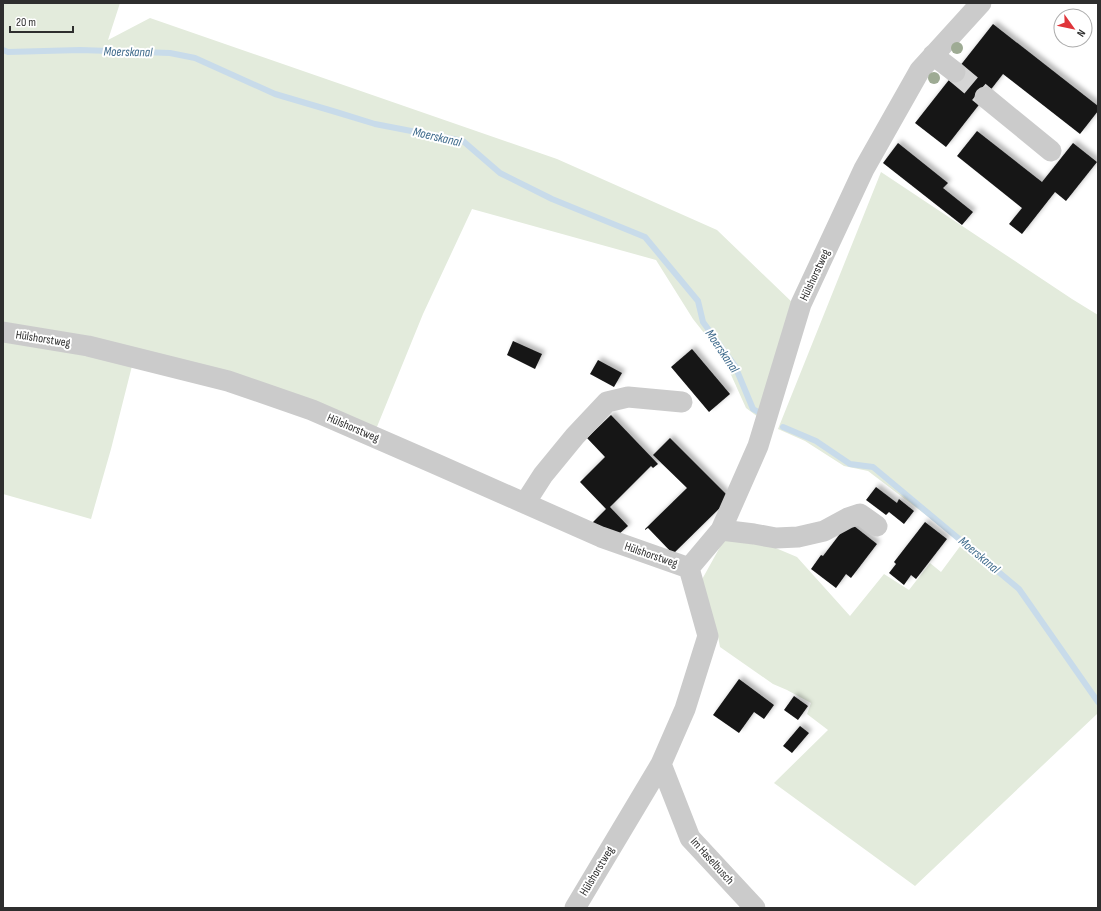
<svg xmlns="http://www.w3.org/2000/svg" width="1101" height="911" font-family="'Sofia Sans Condensed',sans-serif">
<style>
.green{fill:#e3ebdc}
.lines{fill:none;stroke-linecap:round;stroke-linejoin:round}
.stream{stroke:#c8dbea;stroke-width:6}
.building{fill:#151515;filter:url(#shadow)}
.minor-tunnel{stroke:#d5d5d5;stroke-width:21;stroke-dasharray:21 10;stroke-linecap:butt}
.minor{stroke:#cbcbcb;stroke-width:21}
.tree{fill:#9eab94}
.labels{text-anchor:middle;dominant-baseline:central;stroke-width:4;stroke-linejoin:round;paint-order:stroke}
.street-label{font-size:12px;fill:#2e2e2e;stroke:#fff}
.water-label{font-size:13px;font-style:italic;fill:#3f6b8c;stroke:#fff}
</style>
<defs>
<filter id="shadow"><feDropShadow dx="3.5" dy="-3.5" stdDeviation="2" flood-color="#0004"/></filter>
</defs>
<rect width="100%" height="100%" fill="#fff"/>
<path class="green" d="M3,3h117l-12,37 42,-22 407,141 160,71 78,75 -33,115 -16,-12 -23,-51 -30,-38 -37,-59 -184,-51 -49,105 -51,125 -238,-81 -23,91 -20,70 -88,-25z
M881,172l191,127 26,16v399h-1l-182,172 -141,-103 54,-53 -21,-16 4,-11 -24,-13 -14,-6 -53,-37 -3,-16 -17,-48 30,-54 67,28 53,59 34,-42 25,16 21,-27 11,9 20,-27 -10,-11 -83,-63 -24,-5 -39,-25 -27,-12z"/>
<g class="lines">
<path class="stream" d="M3,50l5,2 72,-2 90,3 25,5 80,36 61,18 39,12 88,17 37,32 52,26 93,38 53,64 5,21 32,44 18,43 9,5
M783,427l33,14 34,23 23,3 146,122 79,113"/>
</g>
<path class="building" d="M993,24l105,82v5l-18,23 -77,-60 -57,73 -31,-24z
M977,131l65,51 31,-39 24,19 -31,39 -11,-9 -33,42 -13,-10 13,-16 -65,-52z
M898,143l50,40 -5,5 30,24 -11,13 -79,-62z
M513,341l29,13 -7,15 -28,-14z
M692,349l38,45 -21,18 -38,-45z
M598,360l24,13 -8,14 -24,-13z
M611,415l47,49 -5,4 -2,-2 -41,41 18,19 -10,9 -26,-12 14,-14 -26,-27 25,-25 -18,-19z
M670,438l60,60 -57,56 -25,-26 -3,2v-1l42,-41 -34,-33z
M876,487l21,16 2,-4 15,12 -10,13 -15,-12 -3,3 -20,-15z
M849,522l28,22 -26,34 -5,-4 -10,14 -25,-19 10,-14 2,1z
M925,522l22,17 -31,40 -5,-4 -7,10 -15,-12 7,-9 -2,-2z
M739,679l35,26 -10,14 -10,-7 -15,21 -26,-18z
M794,696l14,10 -10,14 -14,-10z
M800,726l9,7 -17,20 -9,-7z"/>
<g class="lines">
<path class="minor-tunnel" d="M955,72l30,25"/>
<path class="minor" d="M933,55l22,17
M985,97l66,54
M3,332l85,14 140,35 84,29 124,54 165,73 88,31 32,-38 37,-84 43,-142 63,-135 56,-99 61,-67
M525,503l18,-28 32,-39 32,-34 21,-5 54,5
M721,530l33,4 22,4 22,-1 26,-6 24,-13 12,-4 17,12
M661,764l29,74 65,70
M575,908l86,-144 24,-55 23,-73 -19,-68"/>
</g>
<g class="tree">
<circle cx="957" cy="48" r="6"/>
<circle cx="934" cy="78" r="6"/>
</g>
<g class="labels">
<g class="street-label">
<text transform="translate(815 275) rotate(-65)">Hülshorstweg</text>
<text transform="translate(43 339) rotate(9)">Hülshorstweg</text>
<text transform="translate(353 428) rotate(23)">Hülshorstweg</text>
<text transform="translate(651 555) rotate(19)">Hülshorstweg</text>
<text transform="translate(712 861) rotate(48)">Im Haselbusch</text>
<text transform="translate(597 871) rotate(-59)">Hülshorstweg</text>
</g>
<g class="water-label">
<text transform="translate(128 52) rotate(1)">Moerskanal</text>
<text transform="translate(437 137) rotate(13)">Moerskanal</text>
<text transform="translate(722 351) rotate(56)">Moerskanal</text>
<text transform="translate(979 555) rotate(40)">Moerskanal</text>
</g>
</g>
<rect width="1101" height="911" fill="none" stroke="#2e2e2e" stroke-width="8"/>
<g transform="translate(1073 28) rotate(123)"><circle r="19" fill="#ffffff" stroke="#ababab"/>
<path d="M0-3L7 15L0 10L-7 15Z" fill="#df353a"/>
<text y="-6" font-size="11" font-weight="bold" text-anchor="middle" fill="#2e2e2e">N</text>
</g>
<path d="M10 26v6h63v-6" fill="none" stroke="#2e2e2e" stroke-width="2"/>
<text x="16" y="26" font-size="12" fill="#2e2e2e" stroke="#ffffff" stroke-width="3" paint-order="stroke">20 m</text>
</svg>
